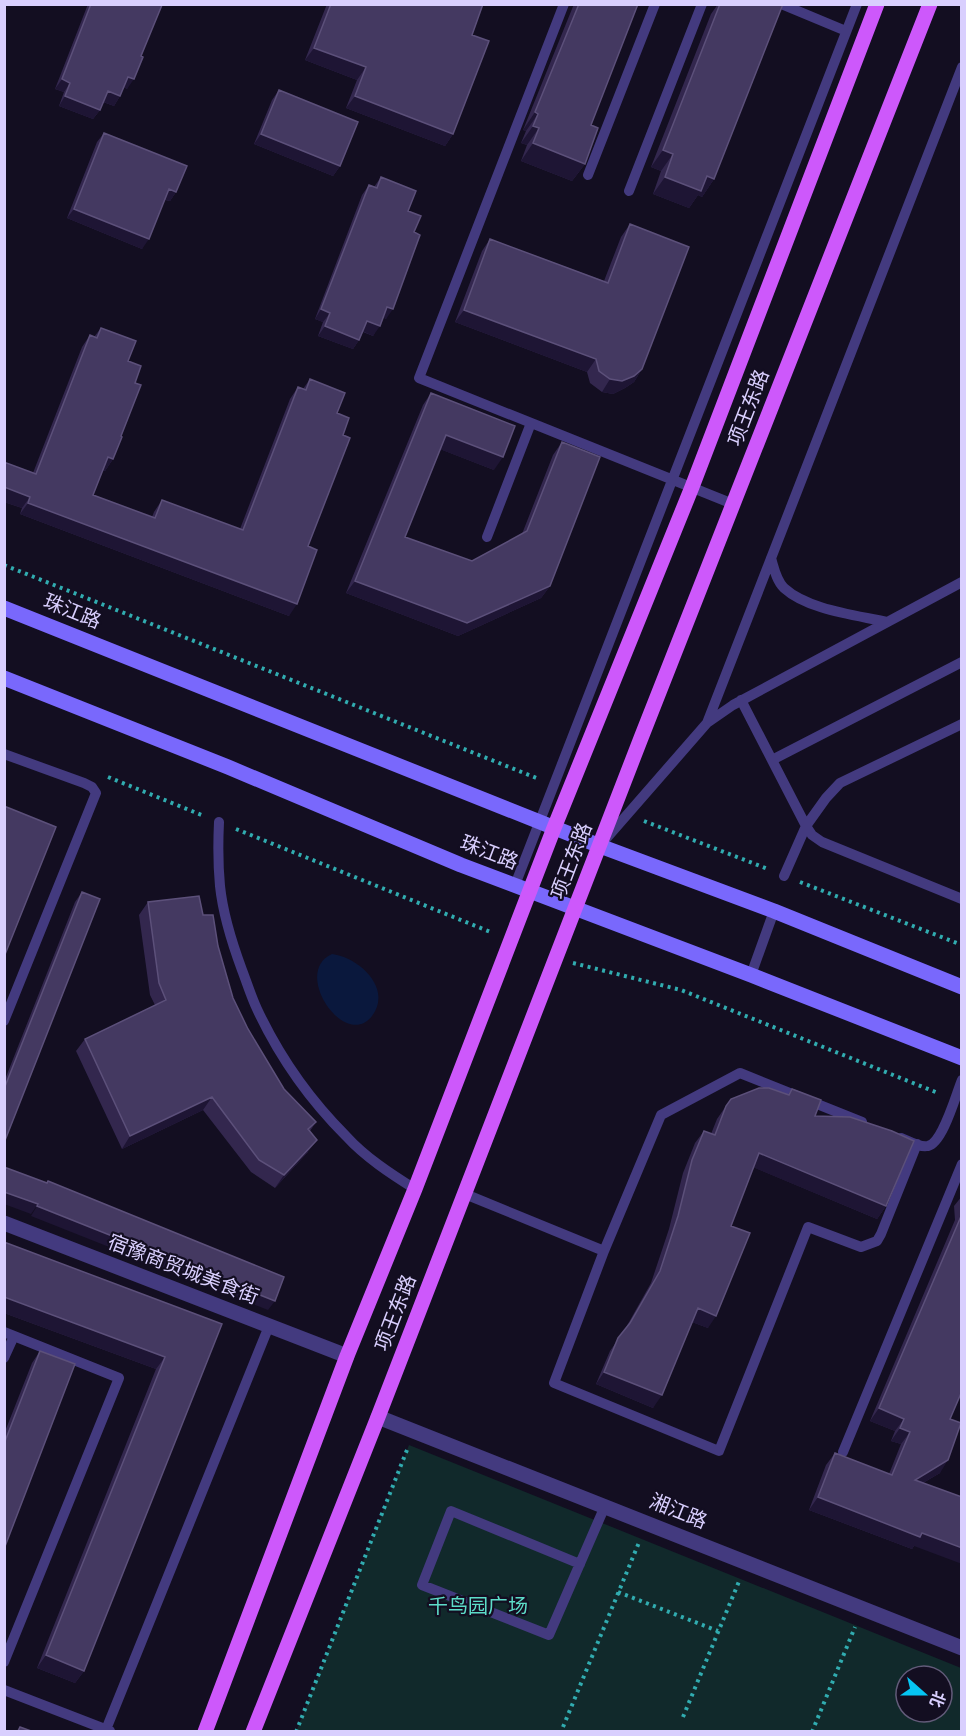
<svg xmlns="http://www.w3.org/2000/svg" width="966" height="1736" font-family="'Varela Round','Noto Sans SC',sans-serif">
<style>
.park{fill:#11292b;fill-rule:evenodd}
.water{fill:#0a183d}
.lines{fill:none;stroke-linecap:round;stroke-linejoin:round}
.path{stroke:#31acb0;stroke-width:4;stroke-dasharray:3 4.5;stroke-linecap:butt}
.lane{stroke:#433a7f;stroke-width:10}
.street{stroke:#433a7f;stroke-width:15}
.secondary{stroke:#7968fc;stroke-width:15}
.primary{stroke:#cd58fb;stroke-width:15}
.wall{fill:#33274e}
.shaded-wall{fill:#1e1534}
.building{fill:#443961;stroke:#5c507a;stroke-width:1.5}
.labels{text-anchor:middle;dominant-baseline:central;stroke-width:4.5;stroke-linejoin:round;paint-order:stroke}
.street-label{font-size:20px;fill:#d9cffe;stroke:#130e21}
.park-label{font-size:20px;fill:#5ddcc8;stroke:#130e21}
</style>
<rect width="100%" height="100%" fill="#130e21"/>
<path class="park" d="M409,1445l552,223v63l-665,1zM906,1676h36v36h-36z"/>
<path class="water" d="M332,954c26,3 61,34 40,62 -27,35 -81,-44 -40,-62z"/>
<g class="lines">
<path class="path" d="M4,565l535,214
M108,777l96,39
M644,821l124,48
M236,829l257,104
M800,882l162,63
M573,963l108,27 257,103
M618,1592l100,39
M683,1717l57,-138
M563,1727l77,-187
M296,1732l111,-282
M812,1732l43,-105"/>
<path class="lane" d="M564,4l-145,374 314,126
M781,4l65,27
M588,175l67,-171
M629,191l73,-187
M487,537l44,-114
M771,558c3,10 5,22 13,30 24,22 72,27 103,34
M741,700l65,126 6,9 10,7 140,57
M707,723l255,-656
M4,754l80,29 8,4 4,6 -92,228
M772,760l190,-98
M219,822c-1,21 -1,43 1,64 3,29 12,57 22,84 5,13 9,26 15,39 22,47 52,90 89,127 19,21 45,38 69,53
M605,840l102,-117 26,-18 229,-123
M784,876l22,-50 20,-28 14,-15 122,-59
M515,885l342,-881
M751,975l23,-64
M862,1122l-122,-49 -79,42 -57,136 -50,132 165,68 89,-224 53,20 16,-6 4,-7 36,-90
M901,1138c8,3 19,10 27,8 15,-3 28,-52 34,-66
M465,1194l139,57
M4,1332l115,46 -115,284
M4,1358l10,-22
M843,1452l119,-288
M580,1564l-129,-53 -29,74 127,50 56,-129
M4,1690l106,41
M105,1732l164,-406"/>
<path class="street" d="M4,1223l343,133
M378,1417l584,231"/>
<path class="secondary" d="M4,608l596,238 174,65 188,76
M4,678l224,89 233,98 290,110 211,83"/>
<path class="primary" d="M205,1732l142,-376 68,-167 139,-361 138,-341 185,-483
M253,1732l125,-315 263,-679 289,-734"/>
</g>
<path class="wall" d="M88,4h71l-32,85 -3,-2 -4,9 -6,10 -11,-4 -3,8 -7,9 -34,-13 5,-14 -9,-3z
M327,4h156l-11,31 -19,99 -8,12 -99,-38 11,-28 -52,-20z
M574,4h64l-47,121 -6,39 -13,17 -51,-20 6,-16 -6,-2 5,-12 -3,-1z
M718,4h65l-69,175 -12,18 -4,-2 -9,13 -36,-14 8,-23 -10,-4 60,-153z
M279,90l61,76 -7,10 -79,-32 18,-44z
M104,133l72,59 -6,9 -5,-1 -23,49 -75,-31 30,-76z
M381,177l27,34 6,21 -28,87 -3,-2 -10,19 -10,-4 -4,8 -6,9 -35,-13 5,-14 -8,-3 47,-124 7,-10 5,2z
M630,224l12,145 -8,13 -9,6 -12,6 -11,-2 -12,-9 -3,-11 -132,-50 27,-71 8,-12 114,42 17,-44z
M101,328l27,33 7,22 -14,53 -8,23 -8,12 -2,-1 -10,25 59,22 2,-5 8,-12 78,29 50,-130 8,-12 5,2 7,-10 27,34 6,22 -35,111 -19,70 -269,-102 2,-6 -18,-6v-40l29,11 49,-126 8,-12 4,2z
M431,393l63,77 -54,-21 -35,88 67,24 50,-27 31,-79 9,-13 -12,144 -9,12 -83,38 -112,-43 77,-188z
M82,892l-78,251v-61l71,-180z
M148,902l55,13 15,31 15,52 15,31 36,60 32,33 -6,9 -2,21 -33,36 -24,-16 -48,-62 -81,39 -46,-98 9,-12 70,-34 -5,-10 -11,-80z
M792,1089l23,27 71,90 -9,13 -124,-52 -22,59 -23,102 -16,-6 -39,86 -57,-24 14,-33 14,-20 27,-48 18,-54 14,-56 12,-30 9,-12 7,3 6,-15 9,-13 62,-11z
M962,1196v195l-12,28 -10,54 -17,10 -9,63 -2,3 -103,-39 17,-45 9,-12 54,21 12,-30 -10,-3 4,-10 -25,-10 85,-201 -1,-14z
M4,1313l218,11 -138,347 -9,12 -38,-15 119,-299z
M40,1351l-36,198v-115l28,-71z"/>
<path class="shaded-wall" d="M314,48l52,19 -9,13 -52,-20z
M128,77l6,2 -7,10 -6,-3z
M62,79l8,4 -6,9 -9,-3z
M108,91l12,5 -6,10 -13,-5z
M65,96l35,14 -7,9 -34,-13z
M355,96l98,38 -8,12 -99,-38z
M535,112l3,2 -12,17 -3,-1z
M533,126l6,2 -12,17 -6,-2z
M261,134l79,32 -7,10 -79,-32z
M533,143l52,21 -13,17 -51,-20z
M663,150l10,4 -12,17 -10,-4z
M707,176l7,3 -12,18 -4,-2 -9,13 -36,-14 12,-17z
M169,189l7,3 -6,9 -7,-2z
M74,209l75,30 -7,10 -75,-31z
M387,307l6,2 -7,10 -6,-3z
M321,309l9,4 -7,9 -8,-3z
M464,310l132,49 -9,13 -132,-50z
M367,321l13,5 -7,10 -13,-6z
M325,326l34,14 -6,9 -35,-13z
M642,369l-8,13 -9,6 -12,6 -11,-2 8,-13z
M446,435l57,22 -9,13 -57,-22z
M108,457l5,2 -8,12 -5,-3z
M4,487l26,10 -8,11 -18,-6z
M28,503l269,101 -8,12 -269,-102z
M355,581l195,5 -9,12 -83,38 -112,-43z
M212,1097l-9,13 -81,39 8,-13z
M317,1140l-9,12 -33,36 9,-13z
M759,1153l127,53 -9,13 -127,-53z
M4,1192l34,12 -7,10 -27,-10z
M37,1206l238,95 -7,9 -237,-94z
M4,1297l161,60 -9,12 -152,-56z
M698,1308l18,8 -8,12 -19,-7z
M604,1372l58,23 -9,13 -57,-24z
M879,1408l25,11 -9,12 -25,-10z
M900,1428l10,4 -9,12 -10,-3z
M948,1460l-8,13 -33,19 8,-12z
M818,1497l104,36 40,15v16l-48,-18 -2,3 -103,-39z
M46,1655l38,16 -9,12 -38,-15z"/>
<path class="building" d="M91,4h68l3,1 -21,51 2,1 -9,22 -6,-2 -8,19 -12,-5 -8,19 -35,-14 5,-13 -8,-4z
M331,4h152l-11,31 17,6 -36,93 -98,-38 11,-29 -52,-19z
M579,4h59l-47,121 7,3 -13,36 -52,-21 6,-15 -6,-2 5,-12 -3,-2z
M720,4h63l-69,175 -7,-3 -6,15 -36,-14 8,-23 -10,-4z
M279,90l79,32 -18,44 -79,-32z
M104,133l83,33 -11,26 -7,-3 -20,50 -75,-30z
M381,177l35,14 -8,20 13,5 -7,16 6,3 -27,74 -6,-2 -7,19 -13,-5 -8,19 -34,-14 5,-13 -9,-4 48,-124 8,3z
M630,224l59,23 -47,122 -8,7 -12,5 -12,-2 -11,-8 -3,-12 -132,-49 26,-71 118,44z
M101,328l35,13 -8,20 13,5 -6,17 6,2 -20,51 1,1 -9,22 -5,-2 -15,38 62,23 7,-18 81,30 55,-143 8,3 4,-11 35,14 -8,20 12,5 -6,17 7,3 -42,108 9,4 -20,54 -269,-101 2,-6 -26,-10v-25l32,12 54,-139 7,3z
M431,393l84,33 -12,31 -57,-22 -41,102 67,24 55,-30 35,-89 38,15 -50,129 -83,37 -112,-42z
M4,806l52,21 -52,130z
M82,892l18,7 -96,244v-54z
M199,896l4,19h10l5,31 15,52 15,31 36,60 32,33 -8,7 9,11 -33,35 -25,-15 -47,-63 -82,39 -45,-97 81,-39 -7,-17 -11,-81z
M759,1088h10l20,7 3,-6 29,11 -6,16 35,1 42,14 22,10 -28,65 -127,-53 -28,73 19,7 -34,83 -18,-8 -36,87 -58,-23 14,-34 12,-15 30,-52 18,-55 14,-56 12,-29 11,4 11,-29 5,-7z
M4,1167l43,16 1,-2 236,96 -9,24 -238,-95 1,-2 -34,-12z
M962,1214v177l-12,28 11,4 -13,37 -33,20 47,17v51l-40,-15 -2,4 -102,-40 17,-44 57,22 18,-43 -10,-4 4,-9 -25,-11z
M4,1242l218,82 -138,347 -38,-16 119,-298 -161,-60z
M40,1351l35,13 -71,185v-105z
M20,1727l11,4h-13z"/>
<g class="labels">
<g class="street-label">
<text transform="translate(749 408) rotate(-69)">项王东路</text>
<text transform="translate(72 612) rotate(22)">珠江路</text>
<text transform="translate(489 853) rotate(21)">珠江路</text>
<text transform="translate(572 861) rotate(-69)">项王东路</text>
<text transform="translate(183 1270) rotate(21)">宿豫商贸城美食街</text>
<text transform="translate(396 1313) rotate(-69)">项王东路</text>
<text transform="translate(678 1512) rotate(22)">湘江路</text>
</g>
<g class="park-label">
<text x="478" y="1607">千鸟园广场</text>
</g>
</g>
<rect width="966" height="1736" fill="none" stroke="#d9cffe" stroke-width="12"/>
<g transform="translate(924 1694) rotate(111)"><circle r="28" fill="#130e21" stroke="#625b79" stroke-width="1.5"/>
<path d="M0-4.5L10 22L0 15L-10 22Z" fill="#06c5f3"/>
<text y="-9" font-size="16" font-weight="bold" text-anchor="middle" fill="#d9cffe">北</text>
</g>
</svg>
